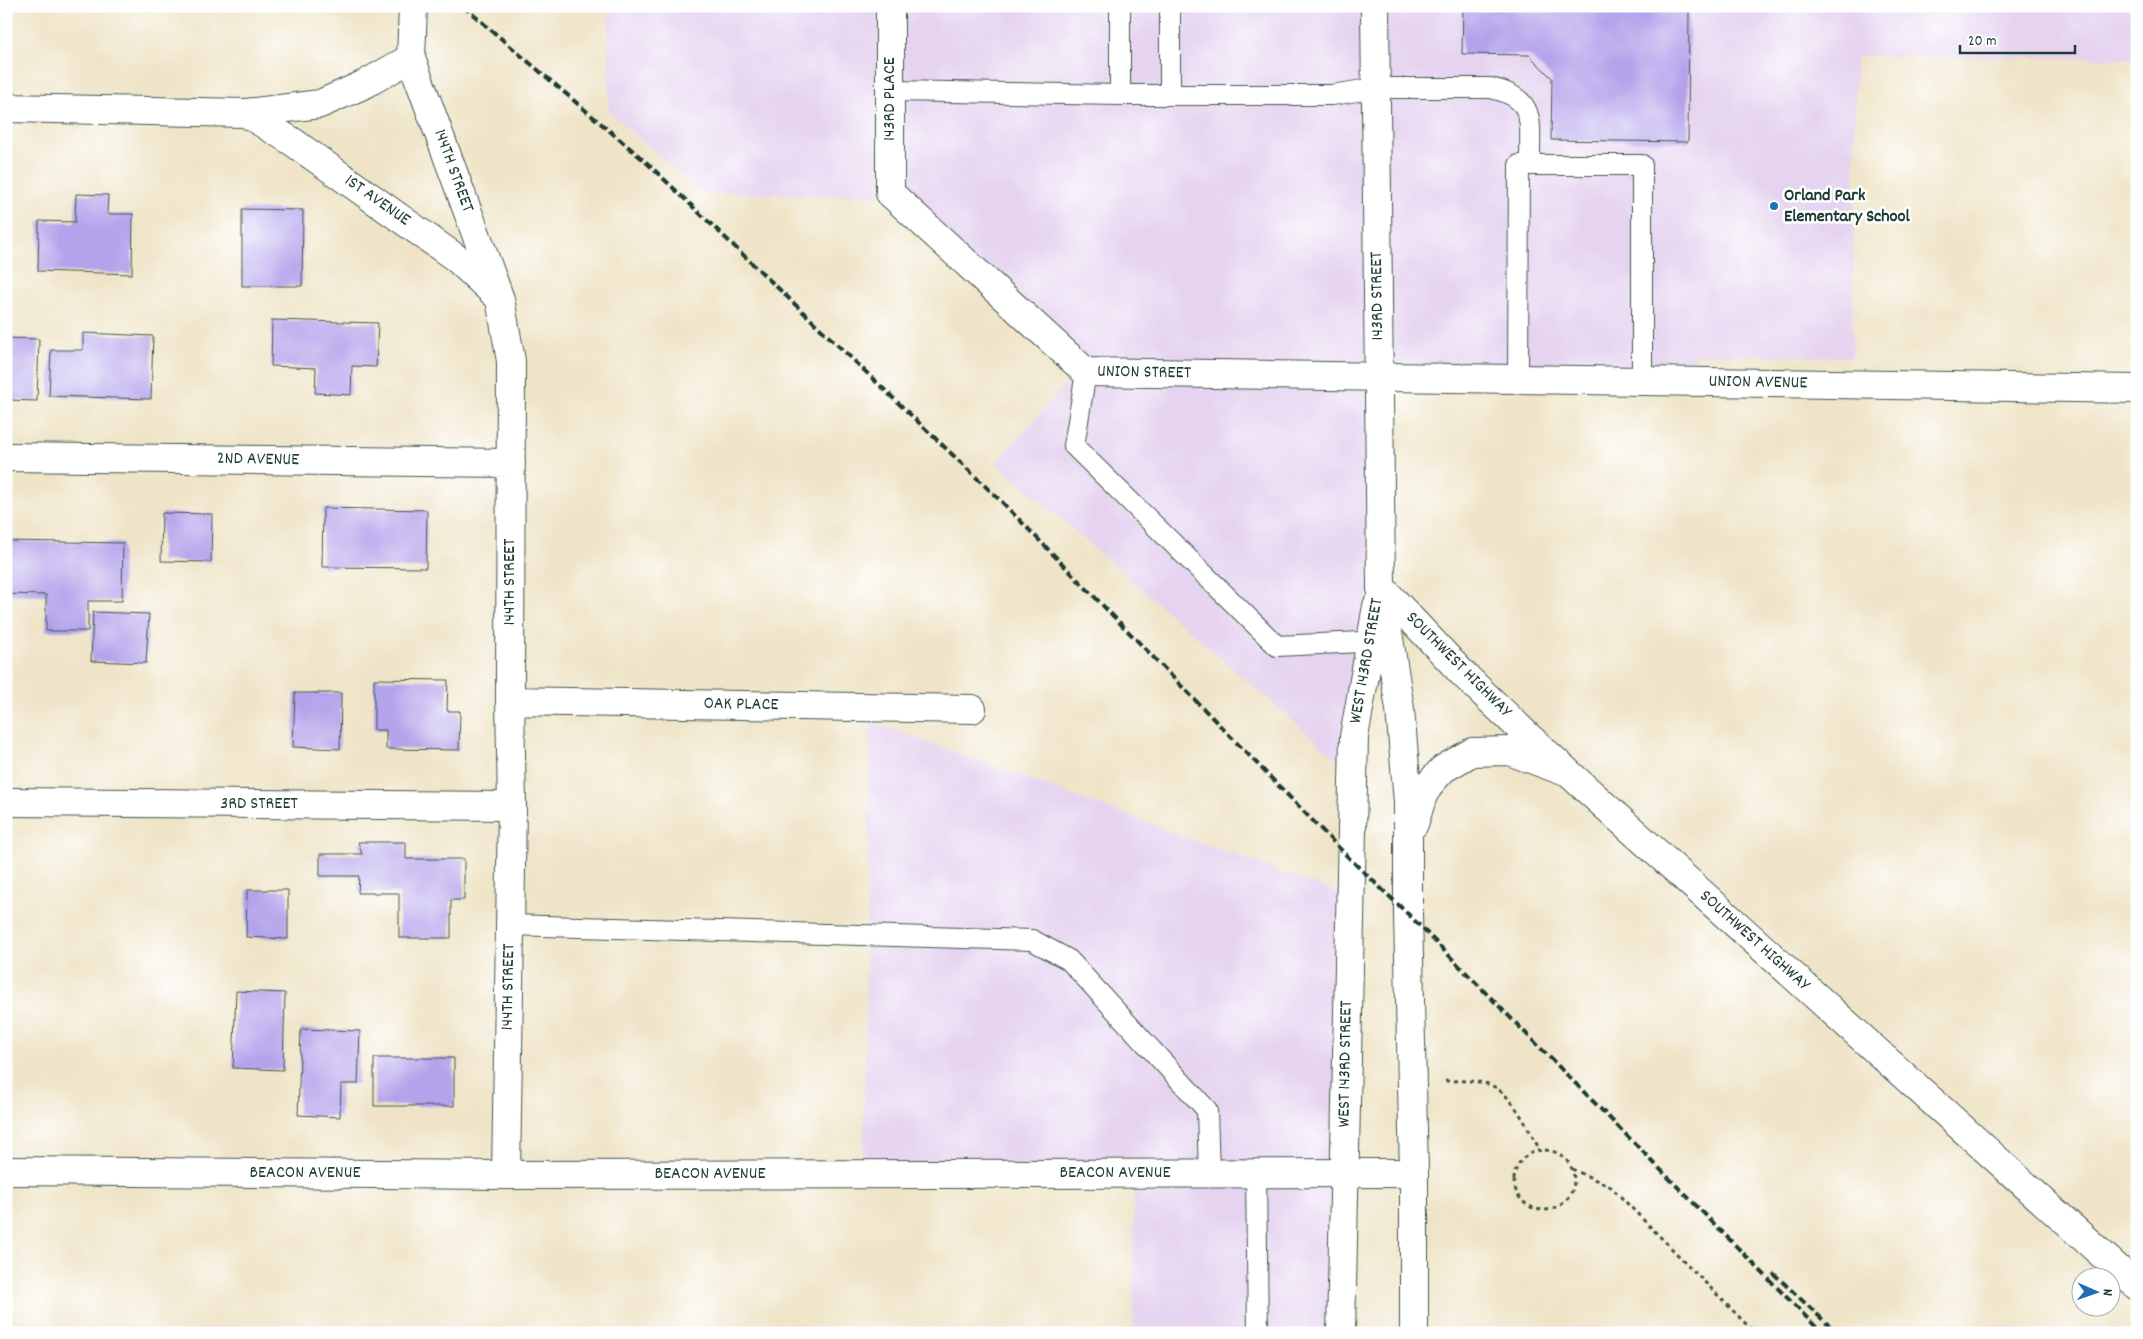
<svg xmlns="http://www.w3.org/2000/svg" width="2143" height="1339" font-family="Dekko,sans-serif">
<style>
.built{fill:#e5d3f0}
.building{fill:#b4a3eb}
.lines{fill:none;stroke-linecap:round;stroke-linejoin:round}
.lane-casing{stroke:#3e564a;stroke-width:22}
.street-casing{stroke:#3e564a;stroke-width:30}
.secondary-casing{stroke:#3e564a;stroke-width:30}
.primary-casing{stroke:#3e564a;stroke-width:30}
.path{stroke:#3e564a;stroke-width:3;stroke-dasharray:4 4;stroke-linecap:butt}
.lane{stroke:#fff;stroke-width:20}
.street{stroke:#fff;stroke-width:28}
.secondary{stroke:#fff;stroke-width:28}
.primary{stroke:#fff;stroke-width:28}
.rail{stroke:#1f3d34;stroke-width:4;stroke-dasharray:8 4;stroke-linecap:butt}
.poi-dot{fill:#1f6fb2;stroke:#fff;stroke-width:2}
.labels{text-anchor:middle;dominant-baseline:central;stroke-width:5;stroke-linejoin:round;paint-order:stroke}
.street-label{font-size:18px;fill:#1f3d34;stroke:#fff}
.poi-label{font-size:18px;font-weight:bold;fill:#1f3d34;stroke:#fff;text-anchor:start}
</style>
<rect width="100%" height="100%" fill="#fff"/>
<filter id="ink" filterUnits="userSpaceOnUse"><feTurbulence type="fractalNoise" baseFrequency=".02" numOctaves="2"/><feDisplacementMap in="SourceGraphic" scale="10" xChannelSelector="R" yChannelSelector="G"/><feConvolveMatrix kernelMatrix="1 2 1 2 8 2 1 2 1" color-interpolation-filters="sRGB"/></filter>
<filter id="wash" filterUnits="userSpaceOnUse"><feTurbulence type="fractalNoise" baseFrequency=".0096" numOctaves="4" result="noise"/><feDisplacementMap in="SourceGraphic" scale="20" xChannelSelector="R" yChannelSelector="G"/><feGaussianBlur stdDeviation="1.12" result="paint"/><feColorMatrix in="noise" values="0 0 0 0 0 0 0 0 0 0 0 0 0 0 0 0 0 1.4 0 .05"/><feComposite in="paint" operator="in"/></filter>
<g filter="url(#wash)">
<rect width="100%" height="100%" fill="#efe4c7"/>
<path class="built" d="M608,6h273v190l-180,-3 -92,-82z
M895,6h220l1,83 -220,-4z
M1124,6h245l1,363 -282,-4 -194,-174 1,-94 229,4z
M1380,6h757v53l-281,-3 -4,301 -157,-3 -2,21 -310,-4z
M1070,379l297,4 3,204 -25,179 -349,-303z
M870,721l471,173 -4,272 -474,2z
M1338,1178l-3,155h-202l1,-153z"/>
<g id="blocks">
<path class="building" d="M1463,6h226l-1,136 -137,-2 1,-62 -23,-23 -67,-1z
M76,194l32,1 -1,19h26l-1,60 -94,-3 1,-50 36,1z
M242,209l61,1 -1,76h-60z
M272,320l106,3 -2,44 -24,-1 -1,29 -36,-2 1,-25 -45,-2z
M83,333l70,3 -2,63 -102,-3 2,-46h32z
M6,338l33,1 -2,62 -31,-1z
M323,508l104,2 -1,58 -104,-1z
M162,513l50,1 -1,48 -50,-1z
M6,541l117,2 -1,58h-34v30h-42v-36l-40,-1z
M93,612l56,2 -3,49 -55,-2z
M374,679l74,1 -1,31h13l-1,39 -73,-1v-19h-12z
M295,693h46l-1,56 -47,-2z
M358,842h48v17h58v41h-13v38h-52v-45h-41l1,-17h-39v-22h42z
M247,890h41v49l-42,-2z
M236,991l49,2 -2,77 -50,-2z
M301,1029l59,2 -2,53h-17l-1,33 -42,-2z
M374,1058h80v48h-80z"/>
</g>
</g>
<g filter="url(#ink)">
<use href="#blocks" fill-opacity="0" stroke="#3e564a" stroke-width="1"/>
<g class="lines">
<g class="lane-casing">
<path id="lane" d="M1120,6v89
M1170,6v89
M891,91l229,4h212l44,-7h114c49,10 39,36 40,77
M1086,372l-12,74 203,200 106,-5
M1518,379l1,-214h123v216
M510,925l522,15 37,20 138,150 2,63
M1256,1173l2,160"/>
</g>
<g class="street-casing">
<path id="street" d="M413,6l-2,52 89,241 11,62 -1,340 2,105 -6,369
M890,6v187l196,179 1051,17
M6,108l240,5 74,-9 45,-20 46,-26
M246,113l47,29 163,116 40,37
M6,457l505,6
M510,701l462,8
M6,802l506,4
M6,1171l500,4 908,-2"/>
</g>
<g class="secondary-casing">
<path id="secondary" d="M1375,6l6,581 19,122 8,93v112l6,259v160
M1414,824l9,-29 9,-14 11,-12 29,-17 37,-1 57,21
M1341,1333l13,-596 23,-131"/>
</g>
<g class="primary-casing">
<path id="primary" d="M1381,587l81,86 70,67 605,546"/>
</g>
<path class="path" d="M1445,1081c13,0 26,-1 39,2 27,5 43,45 56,67
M1514 1180a30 30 0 1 1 60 0a30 30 0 1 1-60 0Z
M1572,1169l39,18 144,146"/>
<use href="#lane" class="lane"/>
<use href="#street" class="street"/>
<use href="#secondary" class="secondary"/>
<use href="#primary" class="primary"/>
<path class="rail" d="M463,6l183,156 357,341 348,357 57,54 414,419
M1773,1273l64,60"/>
</g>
</g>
<circle class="poi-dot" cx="1774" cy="206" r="5"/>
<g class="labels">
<g class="street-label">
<text transform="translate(890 99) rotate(-90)">143RD PLACE</text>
<text transform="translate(453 171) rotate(70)">144TH STREET</text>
<text transform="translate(377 201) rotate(35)">1ST AVENUE</text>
<text transform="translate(1378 296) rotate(-91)">143RD STREET</text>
<text transform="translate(1144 373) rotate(1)">UNION STREET</text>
<text transform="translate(1758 383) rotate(1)">UNION AVENUE</text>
<text transform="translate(258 460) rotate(1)">2ND AVENUE</text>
<text transform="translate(510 582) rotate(-90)">144TH STREET</text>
<text transform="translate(1367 661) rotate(-80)">WEST 143RD STREET</text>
<text transform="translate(1458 665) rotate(45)">SOUTHWEST HIGHWAY</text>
<text transform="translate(741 705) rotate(1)">OAK PLACE</text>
<text x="259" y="804">3RD STREET</text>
<text transform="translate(1754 941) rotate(42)">SOUTHWEST HIGHWAY</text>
<text transform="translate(509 987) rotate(-89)">144TH STREET</text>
<text transform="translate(1346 1064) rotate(-89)">WEST 143RD STREET</text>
<text x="305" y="1173">BEACON AVENUE</text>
<text x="1115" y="1173">BEACON AVENUE</text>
<text x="710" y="1174">BEACON AVENUE</text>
</g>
<g class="poi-label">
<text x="1784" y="196">Orland Park<tspan x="1784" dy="21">Elementary School</tspan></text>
</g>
</g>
<rect width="2143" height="1339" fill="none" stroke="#fff" stroke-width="25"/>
<g transform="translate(2096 1292) rotate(92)"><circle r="24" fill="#ffffff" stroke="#a5b1ae"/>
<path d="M0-4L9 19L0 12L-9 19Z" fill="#1f6fb2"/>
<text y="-8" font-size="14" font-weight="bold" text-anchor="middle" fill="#1f3d34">N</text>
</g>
<path d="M1960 45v8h115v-8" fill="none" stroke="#1f3d34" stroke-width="2.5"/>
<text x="1968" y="45" font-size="15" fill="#1f3d34" stroke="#ffffff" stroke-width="4" paint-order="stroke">20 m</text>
</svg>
